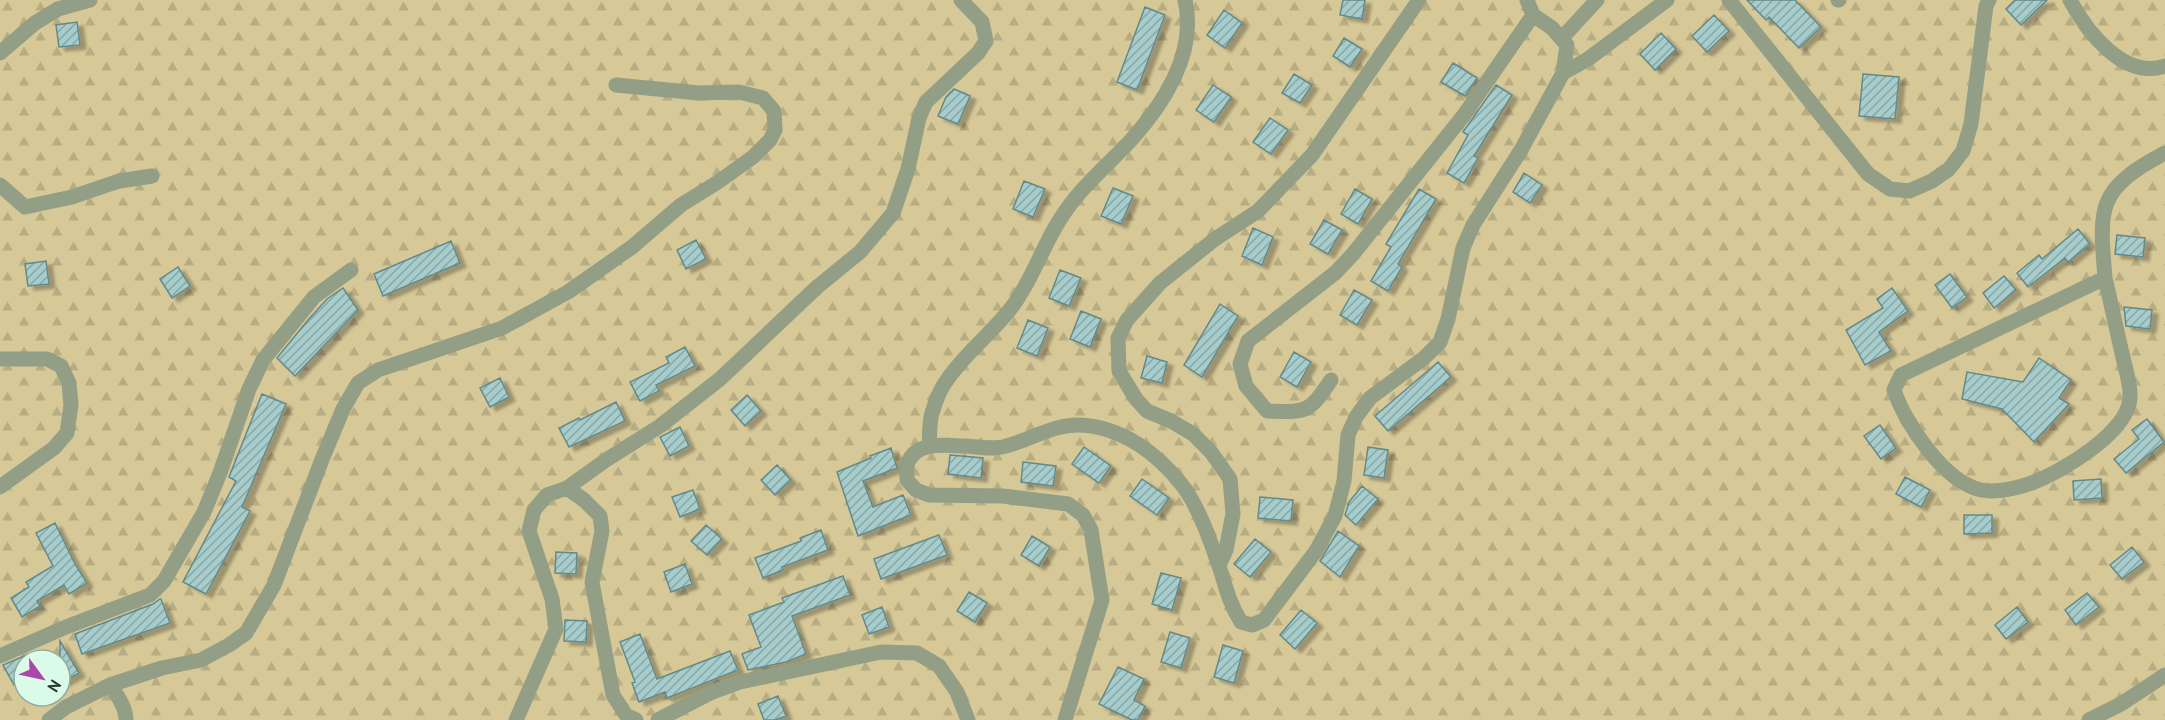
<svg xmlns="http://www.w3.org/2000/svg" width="2165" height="720" font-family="'PT Sans',sans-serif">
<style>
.forest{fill:url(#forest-firs);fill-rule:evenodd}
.building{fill:url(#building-hatch);stroke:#648988;stroke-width:1.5;filter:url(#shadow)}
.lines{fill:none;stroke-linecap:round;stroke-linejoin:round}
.street{stroke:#929e85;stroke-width:15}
</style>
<defs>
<pattern id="forest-firs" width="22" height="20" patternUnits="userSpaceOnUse" patternTransform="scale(1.5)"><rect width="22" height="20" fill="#d6c897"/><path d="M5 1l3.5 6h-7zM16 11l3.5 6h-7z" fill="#b8ac82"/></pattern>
<pattern id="building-hatch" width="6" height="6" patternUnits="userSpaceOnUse" patternTransform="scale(1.5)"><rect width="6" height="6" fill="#a6cccc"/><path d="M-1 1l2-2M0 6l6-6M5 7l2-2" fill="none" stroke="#87a6a6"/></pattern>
<filter id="shadow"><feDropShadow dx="6" dy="4" stdDeviation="1.5" flood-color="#0004"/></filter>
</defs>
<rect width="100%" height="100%" fill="#ceeddc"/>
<path class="forest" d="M0,0h2165v720h-2165zM24,660h36v36h-36z"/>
<path class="building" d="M1343,0h22l-3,19 -22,-4z
M1747,0h48l26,27 -22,21 -30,-31 -3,3z
M2015,0h32l-26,25 -15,-16z
M1145,7l20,8 -28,75 -20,-8z
M1224,10l18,13 -17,25 -18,-13z
M1714,15l15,16 -22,21 -15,-16z
M77,22l3,23 -21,2 -3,-22z
M1661,33l15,16 -21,21 -15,-16z
M1344,38l18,11 -12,18 -17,-11z
M1453,63l24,15 -12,18 -24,-14z
M1294,74l18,11 -12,18 -18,-10z
M1863,74l36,3 -4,42 -36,-3z
M1213,85l18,12 -17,25 -18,-12z
M1496,85l16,10 -38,61 4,2 -14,25 -17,-10 21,-38 -5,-3z
M954,89l16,7 -12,28 -20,-8 8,-19z
M1270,118l18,12 -17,24 -18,-12z
M1524,173l18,12 -12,18 -17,-11z
M1024,181l21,8 -12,28 -20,-8z
M1113,188l20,8 -12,28 -20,-8z
M1355,189l17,10 -14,25 -17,-10z
M1419,189l17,10 -38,65 4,3 -14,24 -17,-10 20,-34 -5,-3z
M1324,220l18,10 -14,24 -18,-10z
M1253,228l20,9 -11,28 -20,-9z
M2078,229l12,15 -22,18 -3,-4 -37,29 -11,-14 22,-18 3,4z
M2117,235l28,3 -2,19 -28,-3z
M696,240l10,19 -20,10 -9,-19z
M451,241l9,22 -77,33 -9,-22z
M46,261l3,23 -21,2 -3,-22z
M178,267l12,19 -18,12 -12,-19z
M1060,270l21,8 -12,28 -20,-8z
M1950,274l17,23 -15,11 -17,-23z
M2004,276l12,14 -22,18 -11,-15z
M343,288l15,22 -63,66 -18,-18 31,-38 19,-21z
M1892,288l16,23 -29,21 12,19 -26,14 -19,-35 37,-22 -6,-9z
M1354,290l18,10 -15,25 -17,-10z
M1220,304l18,12 -36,61 -18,-12z
M2124,307l28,3 -2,19 -24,-3z
M1081,311l20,8 -11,28 -20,-8z
M1028,320l20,8 -11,28 -20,-8z
M685,347l10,19 -39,19 3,6 -19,10 -10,-19 39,-19 -3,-6z
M1294,352l17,10 -14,25 -17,-10z
M1147,356l20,6 -5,21 -21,-5z
M2039,358l32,22 -12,18 10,6 -35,38 -32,-33 -40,-10 5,-27 56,10z
M1438,362l13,15 -63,54 -13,-15z
M500,378l9,19 -19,10 -10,-19z
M262,394l24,10 -44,103 8,4 -44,83 -23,-12 53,-101 -7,-4z
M747,395l14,16 -16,15 -14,-16z
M616,402l9,19 -56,26 -10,-19 20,-10 1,2z
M2147,419l17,23 -38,31 -12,-14 25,-20 -7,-9z
M1880,425l16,23 -15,11 -17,-23z
M680,427l9,19 -19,10 -10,-19z
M1084,447l27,19 -12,17 -27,-19z
M1368,447l20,3 -4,28 -20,-3z
M891,448l6,20 -34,13 10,26 30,-12 8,20 -53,21 -21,-64 34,-14 -1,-2z
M950,455l33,3 -2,20 -33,-4z
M1023,462l33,4 -3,20 -32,-4z
M777,465l14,15 -16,15 -14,-15z
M1905,477l25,13 -9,17 -25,-13z
M1142,479l27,19 -12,17 -27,-19z
M2101,479l1,19 -28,2 -1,-19z
M1362,486l16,13 -22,26 -11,-10 4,-13z
M693,490l7,19 -20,8 -8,-20z
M1260,497l33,3 -2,21 -33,-3z
M1964,515h28v18l-28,1z
M55,523l20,41 12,19 -18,11 -5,-9 -27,16 3,5 -18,11 -11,-19 18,-11 -3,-5 27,-16 -17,-33z
M706,525l16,14 -15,16 -16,-14z
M821,530l7,20 -46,17 1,3 -20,8 -8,-20 46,-17 -1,-3z
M1338,531l21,15 -19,31 -20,-16z
M939,535l8,20 -66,24 -7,-20z
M1032,536l18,11 -11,19 -18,-11z
M1255,539l16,13 -21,25 -16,-13z
M2132,547l12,15 -22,17 -12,-14z
M556,552l21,1 -1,21 -21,-1z
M685,564l7,20 -21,8 -7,-20z
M1161,573l20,5 -9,32 -20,-6z
M843,576l7,19 -58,21 14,38 -20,8 -38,8 -6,-16 19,-7 -12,-32 35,-13 -2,-4z
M969,592l18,11 -12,19 -18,-11z
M2087,593l12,14 -23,18 -11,-15z
M160,599h1l9,24 -88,31 -7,-20 78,-30z
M882,607l7,20 -20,7 -7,-19z
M2017,607l11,15 -22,17 -11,-14z
M1301,610l16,13 -22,26 -15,-14z
M565,620l22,1 -1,21 -22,-1z
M1170,632l20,6 -9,30 -20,-6z
M640,634l17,45 73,-28 8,19 -71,28 -2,-6 -26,10 -7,-19 3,-1 -15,-40z
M60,641l19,32 -19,11z
M1223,645l20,6 -9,32 -20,-6z
M24,656v23l-10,6 -11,-20z
M1118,667l26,12 -10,21 11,6 -7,14h-6l-33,-16z
M778,696l8,20 -11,4h-11l-6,-16z"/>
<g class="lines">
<path class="street" d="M1729,0l139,174 22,15 19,2 23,-10 17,-12 14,-18 8,-27 15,-118 3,-6
M1838,0h1
M2070,0c17,32 54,80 95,66
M1562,38l35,-38
M0,53l35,-30 23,-14 32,-9
M1563,73l25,-14 79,-59
M0,185l25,22 47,-10 47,-16 33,-5
M2105,278c6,25 11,50 17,75 3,15 9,31 8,45 -2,34 -67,73 -96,84 -14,6 -38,11 -53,8 -37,-8 -76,-67 -87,-100l7,-15z
M2105,278c-6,-72 -8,-89 60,-125
M0,359h47l14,7 8,17 2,22 -4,28 -13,15 -54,39
M1331,380c-23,34 -24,32 -64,31l-21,-25 -6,-22 8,-23 87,-68 18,-19 111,-139 69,-100
M929,445c1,-10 0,-22 3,-32 3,-10 8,-24 15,-33 15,-23 43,-46 61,-68 22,-27 33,-62 51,-91 19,-32 48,-55 73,-82 33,-37 65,-87 53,-139
M567,488l17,12 16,16 2,15 -10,51 21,113 13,20 10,5
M1219,565l7,-15 7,-36 -3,-35 -19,-27 -18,-18 -22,-13 -24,-10 -11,-12 -17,-28 -1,-33 9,-18 33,-37 55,-44 43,-28 54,-56 107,-155
M0,656l66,-29 84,-32 14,-14 40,-69 16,-39 29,-84 14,-29 51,-63 37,-27
M110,685c7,10 16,22 16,35
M49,720l17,-13 44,-22 52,-17 39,-8 28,-15 17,-12 28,-48 49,-128 20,-48 15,-26 20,-13 124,-42 66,-36 64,-45 49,-42 37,-23 35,-25 17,-17 5,-10 -1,-19 -11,-13 -24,-6 -40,1 -83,-8
M516,720l40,-91 -4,-30 -23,-68 5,-21 13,-15 20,-7 39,-28 54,-34 60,-47 96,-91 44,-36 33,-39 15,-44 11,-51 7,-16 52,-49 8,-12 -4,-19 -21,-22
M658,720l52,-27 30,-11 141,-30 36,1 22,13 18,26 11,28
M1065,720l37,-120 -11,-70 -8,-15 -15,-11 -65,-8 -74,-1 -13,-5 -9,-10c0,-5 -1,-14 1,-18 10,-22 39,-16 58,-16 12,1 28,4 40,0 24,-6 48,-22 74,-21 42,2 77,28 102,60 16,20 28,54 36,78 8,23 10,38 23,59l11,3 12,-5 52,-69 19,-35 9,-35 4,-46 8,-18 14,-19 54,-40 16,-16 8,-23 15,-71 10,-23 48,-75 42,-77 4,-28 -15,-17 -19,-13 -6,-15
M2089,720l32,-16 44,-29"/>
</g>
<g transform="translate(42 678) rotate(123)"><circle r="28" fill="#dbfbe9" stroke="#94ac9f" stroke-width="1.5"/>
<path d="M0-4.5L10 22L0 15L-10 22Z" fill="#ae46a9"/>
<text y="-9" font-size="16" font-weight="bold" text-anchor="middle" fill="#29352f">N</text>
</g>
</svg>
